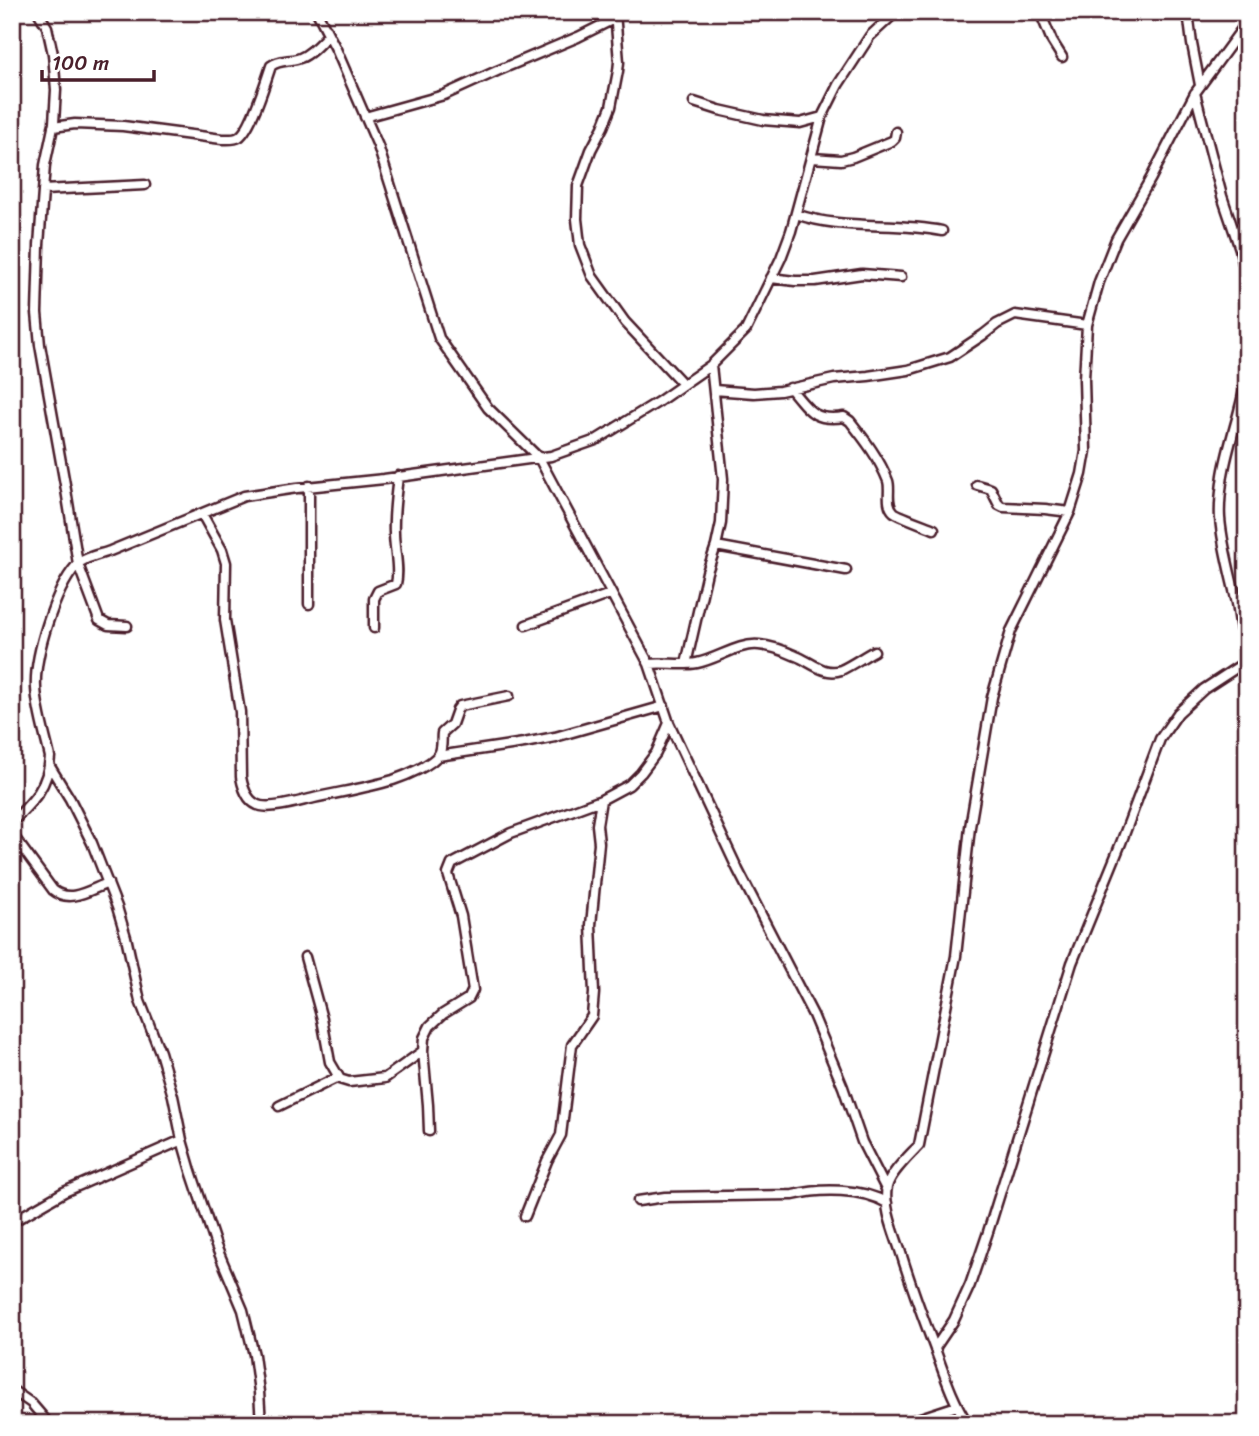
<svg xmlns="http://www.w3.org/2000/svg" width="1259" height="1436" font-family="Sriracha,sans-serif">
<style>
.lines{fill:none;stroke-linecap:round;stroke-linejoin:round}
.minor-casing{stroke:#4a1f2b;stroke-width:13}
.minor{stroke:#fff;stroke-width:8}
</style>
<rect width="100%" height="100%" fill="#fff"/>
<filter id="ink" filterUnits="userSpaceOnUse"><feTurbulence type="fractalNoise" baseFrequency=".0143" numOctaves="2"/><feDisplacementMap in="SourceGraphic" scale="14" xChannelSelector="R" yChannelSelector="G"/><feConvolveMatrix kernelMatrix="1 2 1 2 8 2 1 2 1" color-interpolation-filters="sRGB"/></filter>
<g filter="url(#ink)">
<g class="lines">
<g class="minor-casing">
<path id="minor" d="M38,12l9,15 6,27 3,36 -2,33 -9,42 -6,80 -2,68 3,32 26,145 12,74 21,56 9,5 19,1
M317,12l19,37 42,97 61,192 49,70 51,50 110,206 20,59 69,147 75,145 30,72 19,55 24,47
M615,12l4,50 -1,9 -7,36 -8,20 -12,23 -13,36 -1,33 3,26 12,31 33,46 58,62
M1040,12l12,29 10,16
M1188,12l4,32 8,41
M1195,93l27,103 18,53 7,32
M694,102l25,8 44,10 37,3 22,-6
M365,117l79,-22 53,-24 81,-34 38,-19
M53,127l22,-3 48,2 99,13c6,0 12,1 17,-2 12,-8 27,-56 32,-71 9,-7 18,-4 29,-8 11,-4 20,-15 28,-23
M812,158l29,2 12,-3 39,-16 3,-3 1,-6
M43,190l102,-5
M796,214c47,17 98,7 146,17
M771,278l24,3h20l47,-7 39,3
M1247,374c-5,35 -18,66 -24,101 -2,14 -4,29 -3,43 2,27 11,58 17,85 3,17 3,32 10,48
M790,388c18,21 23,34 54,29l6,4c15,19 29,37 38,60 3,9 -3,23 6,31 3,3 33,14 40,17
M714,390l40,3 26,-2 54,-12 34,-3 40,-6 42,-13 33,-22 14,-11 18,-9 72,10
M977,485l14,4 8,16 4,2 42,2 25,3
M202,514l20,36 4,13 -1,57 15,92 1,65c2,11 6,26 20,29 14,3 39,-5 53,-8 26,-6 53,-10 79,-18 12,-4 39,-15 46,-26 4,-6 2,-15 3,-21l10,-9 5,-14 3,-4 49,-10
M716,546l130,24
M309,604v-118
M526,625l84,-31
M374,628v-29l4,-8 18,-7c4,-16 -2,-34 -2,-51 -1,-19 2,-38 4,-57
M649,664c16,-2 32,2 48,-1 21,-4 41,-20 62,-18 12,1 26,6 37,11 14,5 28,20 45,14 11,-5 22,-13 33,-19
M686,664l21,-92 9,-26 5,-23 2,-44 -12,-114
M438,756l86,-13 31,-6 109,-31
M49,765l21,34 22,44 25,64 9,30 14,64 20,51 13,44 9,44 9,31 25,75 27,64 11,45 5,37 2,32
M12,822c21,-21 36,-35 38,-65 -5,-22 -13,-47 -14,-69 -2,-32 19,-98 40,-122 8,-9 23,-11 34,-15l134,-55 53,-8 87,-9 167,-23 45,-16 62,-38 53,-37 35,-35 35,-72 10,-27 31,-114 16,-32 32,-49 26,-24
M12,834l41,56c17,14 36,0 55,-7
M305,957l17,62 8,43 10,17
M279,1106l57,-28 13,4 36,-4 38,-27
M429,1131l-1,-26 -5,-54 1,-13 6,-12 13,-12 26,-16 4,-8 -12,-74 -13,-42 4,-10 59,-31 90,-33 28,-15 12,-12 15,-20 13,-30
M638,1201l27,-4 128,-2c28,-7 69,-7 94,8
M525,1216l22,-55 14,-26 11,-90 20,-29 2,-23 -3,-68 8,-82 -2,-18 4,-25
M12,1222l52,-30 118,-52
M935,1348l19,-28 16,-35 18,-53 84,-269 49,-120 39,-104 18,-26 26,-24 43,-28
M12,1390l19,13 18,21
M902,1424l55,-18
M968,1424c-18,-27 -26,-58 -38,-88 -11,-29 -21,-57 -30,-86 -6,-18 -17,-44 -13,-63 3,-14 23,-32 32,-42l37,-189 14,-129 22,-130 19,-66 59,-119 12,-38 4,-23 -2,-72 3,-54 12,-43 17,-43 35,-61 44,-85 52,-71"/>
</g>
<use href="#minor" class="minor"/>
</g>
</g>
<rect width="1259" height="1436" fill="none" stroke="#fff" stroke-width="42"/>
<rect x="21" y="21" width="1217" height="1394" fill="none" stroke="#4a1f2b" stroke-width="2.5" filter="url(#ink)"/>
<path d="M42 70v10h112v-10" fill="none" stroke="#4a1f2b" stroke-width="3.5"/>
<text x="52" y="70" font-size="21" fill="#4a1f2b" stroke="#ffffff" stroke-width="5" paint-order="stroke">100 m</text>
</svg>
